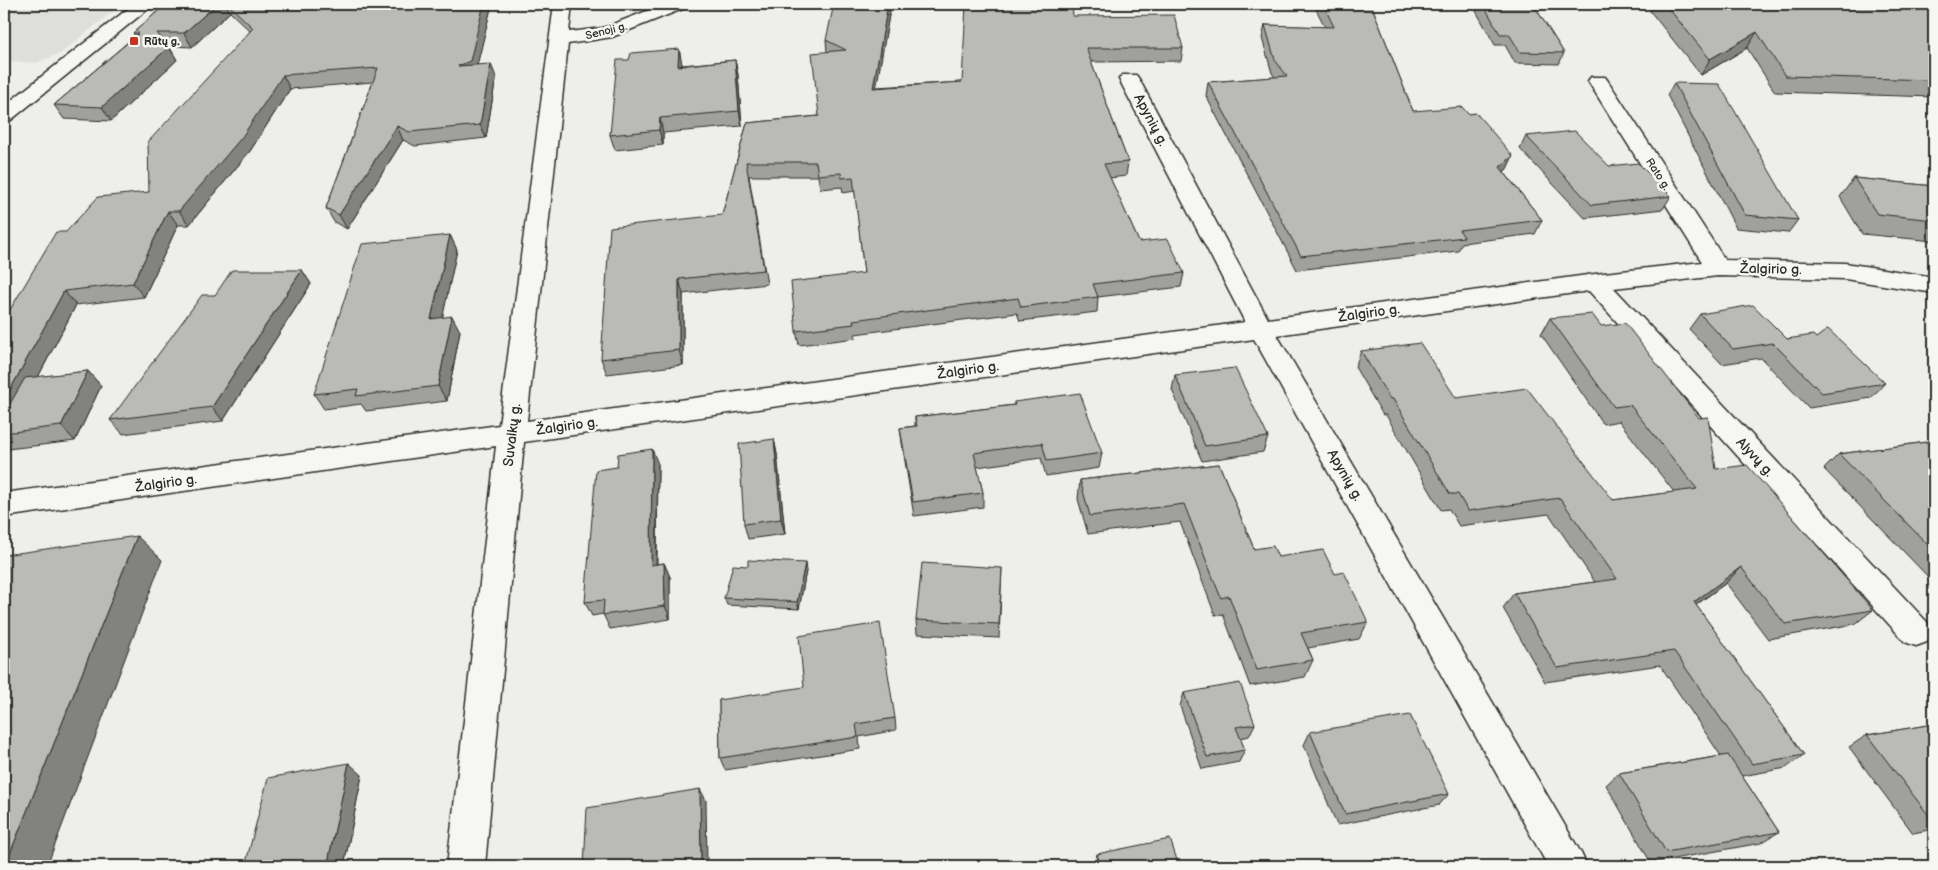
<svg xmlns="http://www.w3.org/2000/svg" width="1938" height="870" font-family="'Balsamiq Sans',sans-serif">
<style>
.built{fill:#dededb}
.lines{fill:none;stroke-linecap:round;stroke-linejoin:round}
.minor-casing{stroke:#2b2b2b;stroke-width:3}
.minor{fill:#f6f6f2;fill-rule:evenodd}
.wall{fill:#a0a09d;stroke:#2b2b2b}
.shaded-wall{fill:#828280;stroke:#2b2b2b}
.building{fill:#babab7;stroke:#2b2b2b}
.poi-dot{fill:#c8321e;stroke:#f6f6f2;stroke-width:2}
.labels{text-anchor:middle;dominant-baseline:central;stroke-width:5;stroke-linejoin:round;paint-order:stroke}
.far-street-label{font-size:11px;fill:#2b2b2b;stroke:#f6f6f2}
.far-poi-label{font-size:11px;font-weight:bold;fill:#2b2b2b;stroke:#f6f6f2;text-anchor:start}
.street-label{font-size:14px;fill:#2b2b2b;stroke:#f6f6f2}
</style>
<rect width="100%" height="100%" fill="#eeeeea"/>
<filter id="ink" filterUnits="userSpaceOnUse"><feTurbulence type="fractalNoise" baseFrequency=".02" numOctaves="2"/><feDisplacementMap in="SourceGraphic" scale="10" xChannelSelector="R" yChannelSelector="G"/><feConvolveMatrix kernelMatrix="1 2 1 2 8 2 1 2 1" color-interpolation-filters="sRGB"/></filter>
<g filter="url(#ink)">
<path class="built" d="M4,4h118l-61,49 -25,10 -32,-2z"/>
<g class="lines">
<g class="minor-casing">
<path id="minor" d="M134,4h20l-143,116 -7,2v-16z
M554,4h18l-3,28 34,-4 62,-24h23l-3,4 -73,29 -44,7 -41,377 718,-99 -126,-243 3,-4h14l3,4 129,240 327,-45 107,-12 -114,-181 3,-4h14l3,4 117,179 120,3 89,14v16l-89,-14 -127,-3 -104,12 313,334 5,10 -5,10 -11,4 -11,-4 -316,-351 -312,44 304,518 6,13h-39l-294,-527 -730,103 -39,424h-38l49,-420 -492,71v-24l495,-68z"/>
</g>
<use href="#minor" class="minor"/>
</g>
<path class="wall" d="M166,4h326l-15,60 19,13 -10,61 -71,8 -12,-6 -56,89 -13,-7 -8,-14 47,-126 -83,7 -40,62 -61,74h-11l-34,72 -68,8 -38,72 50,-6 13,15 -26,55 -67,8 -4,-4v-125l62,-88 83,-40 101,-161 -20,-19 -38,35 -23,-1 8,14 -66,61 -47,-2 -10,-14 81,-69 -2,-3z
M616,4h22l-12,5z
M891,4l-15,83 86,-5 111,-66 110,32 -2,13 -90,1 37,100 -2,14 -16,2 29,64 45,31 -3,14 -83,10 -1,15 -77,9 -3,-8 -162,21 1,4 -57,7 -3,-14 68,-58 -9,-82 -12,2 -1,-6 -22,2 -2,-13h-69l18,108 -84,10v71l-76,9 -6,-15 121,-144 25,-92 72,-7 8,-64 -1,-12z
M1318,4h53l42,107 94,58 -3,3 38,48 -7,14 -73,9 -4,8 -161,19 -91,-174 2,-14 67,-5 -3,-4 -10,-35 3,-13 60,2 -9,-18z
M1479,4h54l31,49 -5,11 -44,-1 -10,-18h-10l-19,-34z
M1654,4h280v93l-159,-5 -28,-44 -46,27 -51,-64z
M679,49l3,16 53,-5 3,15 4,51 -79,7v12l-48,5 -5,-15 19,-75z
M1674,83l124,137 -10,13 -52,-5 -69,-133z
M1526,136l83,30 62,30 -8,13 -78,9 -65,-69z
M1854,178l80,8v55l-72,-7 -22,-37z
M450,235l7,15 -15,67 18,14 -13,70 -81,10 -5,-7 -37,5 -10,-15z
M302,270l9,14 -88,137 -100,13 -13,-14 105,-125z
M1700,314l87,25 29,-1 69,45 -14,15 -62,10 -48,-50 -39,6 -33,-35z
M1550,318l51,8 115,143 157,141 -18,14 -87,15 -42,-56 -30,22 108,150 -18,13 -44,8 37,56 -18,11 -110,20 -45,-78 13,-12 102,-17 -61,-91 -115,17 -42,-74 11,-15 81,-11 -46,-68 -90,12 -10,-17 -8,1 -55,-95h-3l-28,-48 6,-16 95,47 157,102 61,-8 -55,-71 -16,3 -62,-90z
M1175,375l93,62 -5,15 -61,9 -30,-71z
M1014,402l88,51 -3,15 -53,8 -5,-18 -64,9 6,26v14l-69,9 -12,-73 -2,-15 15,-2v-9l99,-12z
M774,439l3,15 8,80 -37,5 -4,-15z
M1934,441v142l-110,-114 15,-15z
M658,464l-1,100 7,-1 6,14v42l-60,10 -7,-15 -11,2 -7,-14z
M1219,464l35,85 24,8 57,17 33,48 -9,17 -51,9 5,12 -8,17 -55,9 -27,-72 -8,1 -35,-93 -92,12 -10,-35 2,-19z
M1002,568l-3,70 -82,-4 -1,-14z
M806,571l-7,38 -72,-4 -3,-7z
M1184,693l71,31 -6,12 -9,2 5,12 -6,12 -37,7 -22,-63z
M719,700l176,18 1,12 -37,7 1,12 -135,21 -5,-12z
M1934,724v105l-21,4 -64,-86 18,-12z
M1310,732l139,62 -10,11 -102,20 -33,-80z
M362,775l-18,91h-99z
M1097,854l82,12h-84v-1z"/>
<path class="shaded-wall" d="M217,4h9l4,8 -38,35 -8,-14z
M484,4h8l-17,70 -17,-8z
M624,4h14l-12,5z
M888,4h3l-17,97 -1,-13z
M1757,32l-10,16 -46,27 9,-16z
M169,47l8,13 -66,61 -9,-14z
M679,49l3,15 -1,16 -3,-14z
M735,60l3,15 4,51 -3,-15z
M491,64l5,13 -10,61 -6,-13z
M283,75l7,14 -40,62 -61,74 -10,-14z
M660,118l3,15v12l-4,-15z
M397,126l6,14 -56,89 -8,-14z
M1513,156l-6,13 -13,11 6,-13z
M168,211l10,14 -34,72 -11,-14z
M450,235l7,15 -18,84 -8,-15z
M302,270l9,14 -88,137 -11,-14z
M679,279l4,15v71l-4,-15z
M64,291l12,14 -58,110 -14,-14z
M452,316l8,15 -13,70 -9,-15z
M88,371l13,15 -26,55 -14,-15z
M774,439l3,15 8,80 -4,-15z
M652,449l6,15 -2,115 -5,-14z
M137,536l25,24 -115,306h-42z
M664,563l6,14v42l-5,-13z
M805,563l1,8 -7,38 -2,-7z
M1741,567l-15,16 -47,34 15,-15z
M349,763l13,12 -18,91h-10l-6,-4z
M700,789l6,11 1,66h-6z"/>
<path class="building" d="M166,4h51l-33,29h-27l12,14 -67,60 -48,-2 85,-72h-6z
M228,4h256l-14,57 -12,5 33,-2 -11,61 -71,7 -12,-6 -58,89 -13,-7 52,-140 -95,7 -41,62 -63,74h-11l-35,72 -69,8 -60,110v-81l52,-88h10l32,-35 51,-5 -1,-50 105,-114z
M834,4h54l-15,84 89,-6 4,-78h106l1,12 101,-1 9,33h-97l42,114 -24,2 35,78 29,-3 16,34 -91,11 5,13 -77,10 -3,-9 -165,22 1,4 -58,7 -5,-49 73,-9 -11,-96 -11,1 -1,-5 -23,2 -2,-13h-70l18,108 -85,9v71l-78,9 9,-132 112,-12 25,-92 72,-7 -7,-63 34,-3 -20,-10z
M1323,4h48l42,107 49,-4 6,7 8,-1 37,43 -13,11 42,53 -83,10 5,7 -163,19 -93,-174 79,-6 -12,-16 -10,-35 69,2z
M1483,4h50l31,49 -44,-1 -11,-18h-9z
M1665,4h269v76l-149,-4 -28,-44 -47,27z
M679,49l-1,17 57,-6 4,51 -79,7 -1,12 -49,5 7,-75h12l2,-7z
M1674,83l45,1 79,136 -53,-5z
M1575,131l34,35 29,-3 33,33 -79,9 -66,-69z
M1854,178l80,8v34l-57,-6z
M450,235l-19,84 21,-3 -14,70 -82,10 2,-7 -44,5 48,-150z
M232,270h70l-90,137 -102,13 92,-125h13z
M1753,305l34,34 26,-4 3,3 12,-9 57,54 -63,10 -49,-50 -40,6 -33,-35z
M1592,314l9,12 24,-3 74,95 9,-1 8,52 31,-4 126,145 -88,14 -44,-57 -47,35 110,153 -52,9 -78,-113 -117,17 -43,-75 103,-14 -57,-81 -92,13 -10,-17h-8l-57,-95h-3l-29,-48 59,-8 36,55 71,-10 86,112 84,-11 -67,-84 -16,2 -64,-89z
M1235,368l33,69 -63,9 -30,-71z
M88,371l-27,55 -57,7v-19l21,-36z
M1080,393l22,60 -55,8 -5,-18 -68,10 9,40 -70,9 -13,-74 17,-2 -2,-9 100,-12 -1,-3z
M774,439l7,80 -37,5 -5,-80z
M1934,441v110l-95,-97z
M652,449l-1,116 13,-2 1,43 -62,9 1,-15 -19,2 11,-132 21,-3 1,-13z
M1219,464l35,85 19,-3 5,11 45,-7 12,24 9,-2 24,50 -67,11 12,27 -56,10 -28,-74 -8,2 -37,-94 -94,12 -10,-36z
M137,536l-132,330h-1v-311z
M748,560l57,3 -8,39 -73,-4 9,-33 15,1z
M922,563l80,5 -3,56 -83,-4z
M880,623l15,95 -39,6 2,13 -138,21 -1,-58 85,-13 -5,-51z
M1240,683l15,41 -19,3 9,23 -38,7 -23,-64z
M1410,715l39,79 -104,20 -35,-82z
M1934,724v97h-1l-66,-86z
M1728,755l51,77 -113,20 -47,-79z
M349,763l-21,99 -23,4h-60l23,-88z
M700,789l1,77h-117l3,-58z
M1170,839l9,27h-78l-4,-12z"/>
</g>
<rect class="poi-dot" x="129" y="36" width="10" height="10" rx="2.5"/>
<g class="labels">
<g class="far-street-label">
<text transform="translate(606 31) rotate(-14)">Senoji g.</text>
<text transform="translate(1658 174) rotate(57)">Rato g.</text>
</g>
<g class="far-poi-label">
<text x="144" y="41">Rūtų g.</text>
</g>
<g class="street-label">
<text transform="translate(1151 120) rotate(62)">Apynių g.</text>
<text transform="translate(1771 269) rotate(1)">Žalgirio g.</text>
<text transform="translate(1369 313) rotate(-8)">Žalgirio g.</text>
<text transform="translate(968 370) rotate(-8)">Žalgirio g.</text>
<text transform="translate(567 426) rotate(-8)">Žalgirio g.</text>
<text transform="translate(512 435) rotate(-83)">Suvalkų g.</text>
<text transform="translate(1755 457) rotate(47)">Alyvų g.</text>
<text transform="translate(1345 475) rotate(60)">Apynių g.</text>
<text transform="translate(166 483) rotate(-8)">Žalgirio g.</text>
</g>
</g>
<rect width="1938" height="870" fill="none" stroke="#f6f6f2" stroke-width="20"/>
<rect x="10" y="10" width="1918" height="850" fill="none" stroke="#2b2b2b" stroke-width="2" filter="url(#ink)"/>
</svg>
